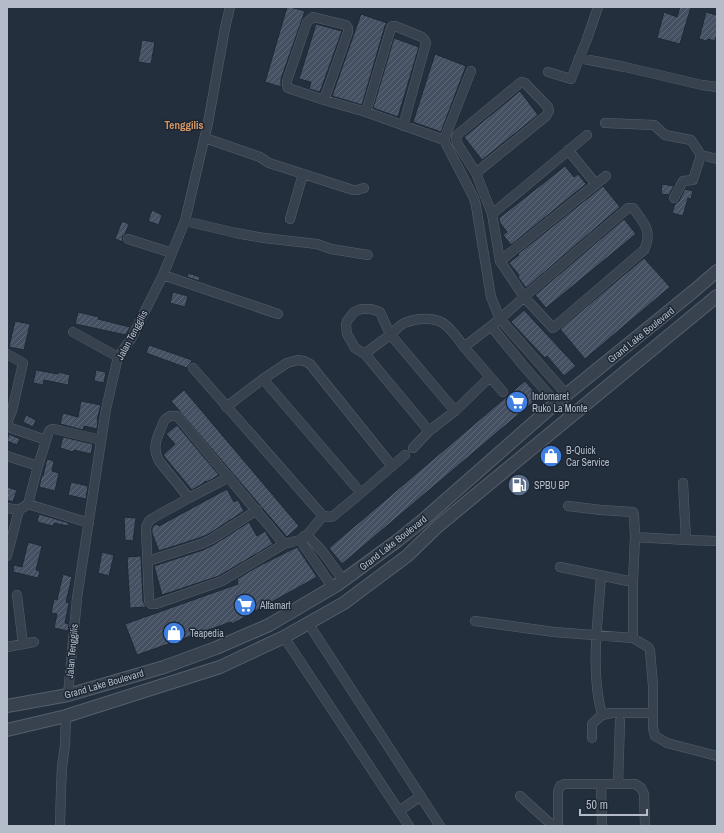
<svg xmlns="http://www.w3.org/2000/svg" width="724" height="833" font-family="'Archivo Narrow',sans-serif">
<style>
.building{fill:url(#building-hatch);stroke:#1f2835}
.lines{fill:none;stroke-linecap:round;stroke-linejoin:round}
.minor-casing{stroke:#565f6c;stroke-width:10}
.tertiary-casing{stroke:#565f6c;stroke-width:14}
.minor{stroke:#38414e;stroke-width:9}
.tertiary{stroke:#38414e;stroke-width:12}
.labels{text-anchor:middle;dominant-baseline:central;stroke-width:3;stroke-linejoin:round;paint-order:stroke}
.street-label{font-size:10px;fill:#b4bcc9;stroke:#1d2633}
.poi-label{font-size:10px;fill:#b4bcc9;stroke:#1d2633;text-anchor:start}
.neighbourhood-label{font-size:11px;font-weight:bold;fill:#d59563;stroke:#1d2633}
</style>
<defs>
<pattern id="building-hatch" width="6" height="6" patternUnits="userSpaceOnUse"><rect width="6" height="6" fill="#455162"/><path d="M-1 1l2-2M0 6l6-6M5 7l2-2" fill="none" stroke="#5d6877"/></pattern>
</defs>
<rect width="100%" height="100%" fill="#242f3e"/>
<path class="building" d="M287,7h3l15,4 -24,68v8l-16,-5z
M680,7h11l-11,37 -23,-6 7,-26 13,5z
M706,12l11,3v19l-2,7 -7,-2 -1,2 -8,-2z
M361,14l26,9 -2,3 -23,79 -30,-9z
M316,24l26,7 -22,61 -11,-3 2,-7 -12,-3z
M394,38l25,9 -21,70 -25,-9z
M142,40l13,2 -4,22 -13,-2z
M435,54l31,12 -25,66 -28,-10z
M520,91l18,24 -56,45 -18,-23z
M565,166l9,11 4,-3 8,10 -75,61 -8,-10 4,-3 -7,-9 -1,-5z
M662,184l12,2 -5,9 -8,-1z
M603,186l17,21 -94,81 -8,-11 1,-2 -10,-12 10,-8 -1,-1z
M685,189l8,2 -2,8 -3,-1 -5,18 -11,-3 3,-9 4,-3z
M152,210l10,5 -3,10 -11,-4z
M624,219l12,15 -90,74 -11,-13z
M122,221l7,3 -4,10 -3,3 1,5 -8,-3z
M644,258l26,29 -85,72 -25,-30z
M188,273l12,4 -1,4 -12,-4z
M173,292l15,4 -3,11 -15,-4z
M524,310l52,56 -12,10 -17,-20 -2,2 -34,-36z
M78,312l21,5 -1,2 32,8 -4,8 -51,-11z
M15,321l15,3 -6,26 -15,-3z
M149,345l43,15 -1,2 -2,2 -2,4 -41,-15z
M36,370l22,4 1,-2 11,3 -2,10 -24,-5 -1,5 -10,-2z
M96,370l10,2 -2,11 -10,-2z
M525,381l14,16 -197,167 -13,-16z
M184,390l115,136 -12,11 -116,-136z
M81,401l20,4 -4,15h1l-1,9 -13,-3 -1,4 -23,-6 3,-11 15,4z
M26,415l10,5 -3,7 -10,-5z
M177,425l42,50 -12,7 -1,-1 -4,3 -10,6 -29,-35 12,-11 -9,-10z
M9,434l11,5 -3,6 -10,-4z
M63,437l30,7 -2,10 -17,-4 -1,2 -13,-4z
M47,459l7,2 -2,10 7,2 -4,18 -16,-4 3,-12 1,1z
M71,482l17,4 -2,13 -18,-4z
M7,487l10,3 -4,12 -6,-2z
M227,489l7,13 4,-2 6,11 -35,23 -10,4 -40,13 -7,-18v-5l2,-3 3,-1 2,2z
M39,514l30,9 -1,3 -14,-3 -1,3 -16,-4z
M124,517l12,1 -3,23 -8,-1z
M249,522l8,14 8,-5 8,13 -54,32 -57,19 -8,-29 49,-16 12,-6z
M28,542l14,4 -6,24 4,1 -2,7 -25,-6 1,-7 8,2z
M297,547l20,30 -85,47 -1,-2 -94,33 -12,-31 113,-40 -1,-5 18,-11z
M102,552l12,3 -5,21 -11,-3z
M141,556l2,45 3,6 -16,1 -3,-51z
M63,574l9,3 -6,25 3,1 -4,20 4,1 -1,7 -14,-3 3,-14 -6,-1 3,-14 3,1z"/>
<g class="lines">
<g class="minor-casing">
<path id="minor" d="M579,58l46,9 77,18 15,2
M548,72l23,7 16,-40 11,-32
M324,100l24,-68v-4l-2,-3 -33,-8 -6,5 -20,59v5l1,2 36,12 42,12 78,28 30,58 2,8 15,91 9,22 67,76
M366,112l25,-84 1,-2h3l27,11 2,2 2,4 -23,83
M605,123l49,2 11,10 26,5 10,15
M205,138l55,19 9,6 84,27h4l7,-2
M444,140l27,-69
M568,150l28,34
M476,173l70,-57 3,-5 -1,-4 -23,-24 -3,-1 -2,1 -63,52 -1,2 1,6 19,30 16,41 8,47
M674,198l9,-17 10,-1 8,-25 16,4
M492,214l95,-79
M290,219l13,-45
M185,221l51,12 28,5 53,6 14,5 37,6
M128,239l44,14
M163,275l115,39
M491,326l31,38 34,39
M73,332l45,25
M464,347l36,-28 24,-22 104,-89h5c11,15 20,23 11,42l-91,78 -29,-31 -24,-36 106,-85
M7,354l16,9 -11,48 -4,9 -1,3 4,5 35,12
M365,354l64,77
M193,368l130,148 9,1 29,-24 44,-38
M263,379l98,114
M226,407l37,-28 24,-16 11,-3 6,1 6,3 82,102
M455,411l-65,-77 -10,-22 -9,-3h-10l-7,3 -7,9 -1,4 1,9 8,14 10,6c8,-7 17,-13 25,-19 5,-4 10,-11 17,-13 10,-4 26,-5 36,1 9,6 15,16 22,25 13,15 26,30 38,44
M413,448l16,-17 26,-20 35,-34
M7,456l31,10
M229,477l-40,21 -30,-37c-8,-15 -1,-25 5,-40 4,-5 7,-6 13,-5l2,2c35,42 70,84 105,126l16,-4 4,-4 3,-1 16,-19
M683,483l3,57
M189,498l-36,20 -4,3 -3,6 3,74 2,3h5l66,-23 62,-37
M28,504l10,-38 11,-35 3,-2h2l47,11
M568,506l33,4 32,2 1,2 1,23
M7,508l12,2 9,-6 61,19
M307,535l15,16 22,30
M300,540l33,48
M717,541l-31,-1 -51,-3 -2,45v56l15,9 2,3 3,36v42l2,8 12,7 50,13
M7,556l12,-46
M148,561l53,-17 11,-5 45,-29
M560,567l73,15
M601,576c-3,46 -11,94 1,139
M17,595l6,49
M475,621l79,11 79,6
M308,623l132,203
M284,637l125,189
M7,647l27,-5
M68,695l9,-97 29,-189 12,-52 13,-18 32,-64 22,-54 23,-98 17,-95 5,-21
M592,738v-14l10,-9 9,-2h42
M601,784l1,42
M618,784l2,-63
M520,796l33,30
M399,811l22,-15
M60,826l1,-37 1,-22 3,-22 1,-29
M558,826v-35l2,-5 5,-2h70l6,4 3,6 1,32"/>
</g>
<g class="tertiary-casing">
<path id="tertiary" d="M7,706l61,-11 96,-28 52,-19 53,-23 68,-40 60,-44 26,-21 133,-117 139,-113 22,-19
M7,730l59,-14 154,-49 64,-30 60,-34 63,-47 31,-30 279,-230"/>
</g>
<use href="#minor" class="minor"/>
<use href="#tertiary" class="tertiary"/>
</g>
<defs>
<g id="supermarket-disc" transform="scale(1.15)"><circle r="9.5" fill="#3f7fe0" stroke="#1d2633"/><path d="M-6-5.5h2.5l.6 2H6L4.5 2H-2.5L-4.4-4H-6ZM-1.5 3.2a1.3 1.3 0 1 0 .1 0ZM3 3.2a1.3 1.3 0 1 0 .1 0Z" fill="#fff"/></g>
<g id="shop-disc" transform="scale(1.15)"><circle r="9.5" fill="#3f7fe0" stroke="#1d2633"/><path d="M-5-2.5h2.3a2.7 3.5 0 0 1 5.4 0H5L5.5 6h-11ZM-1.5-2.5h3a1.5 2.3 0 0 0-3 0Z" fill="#fff"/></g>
<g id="fuel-disc" transform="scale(1.15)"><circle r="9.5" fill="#5c6f8a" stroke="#1d2633"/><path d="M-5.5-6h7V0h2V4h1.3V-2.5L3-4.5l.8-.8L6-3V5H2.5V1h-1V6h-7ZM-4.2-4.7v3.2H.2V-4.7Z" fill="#fff"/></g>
</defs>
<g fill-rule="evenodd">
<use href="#supermarket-disc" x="517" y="402"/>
<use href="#shop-disc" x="551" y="456"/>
<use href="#fuel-disc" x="519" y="485"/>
<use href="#supermarket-disc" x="245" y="605"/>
<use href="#shop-disc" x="174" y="633"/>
</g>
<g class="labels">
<g class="street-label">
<text transform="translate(132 335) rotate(-62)">Jalan Tenggilis</text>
<text transform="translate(641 335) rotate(-39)">Grand Lake Boulevard</text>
<text transform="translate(393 543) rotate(-38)">Grand Lake Boulevard</text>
<text transform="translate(72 651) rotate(-85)">Jalan Tenggilis</text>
<text transform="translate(104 684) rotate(-16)">Grand Lake Boulevard</text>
</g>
<g class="poi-label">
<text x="532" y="396">Indomaret<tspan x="532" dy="12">Ruko La Monte</tspan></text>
<text x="566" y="450">B-Quick<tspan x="566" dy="12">Car Service</tspan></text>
<text x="534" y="485">SPBU BP</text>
<text x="260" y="605">Alfamart</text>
<text x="190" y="633">Teapedia</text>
</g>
<g class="neighbourhood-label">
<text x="184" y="125">Tenggilis</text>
</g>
</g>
<rect width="724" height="833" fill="none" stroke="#b4bcc9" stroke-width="16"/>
<path d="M580 809v6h67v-6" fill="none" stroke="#b4bcc9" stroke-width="2"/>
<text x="586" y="809" font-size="12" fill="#b4bcc9" stroke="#1d2633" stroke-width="3" paint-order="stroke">50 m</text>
</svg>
